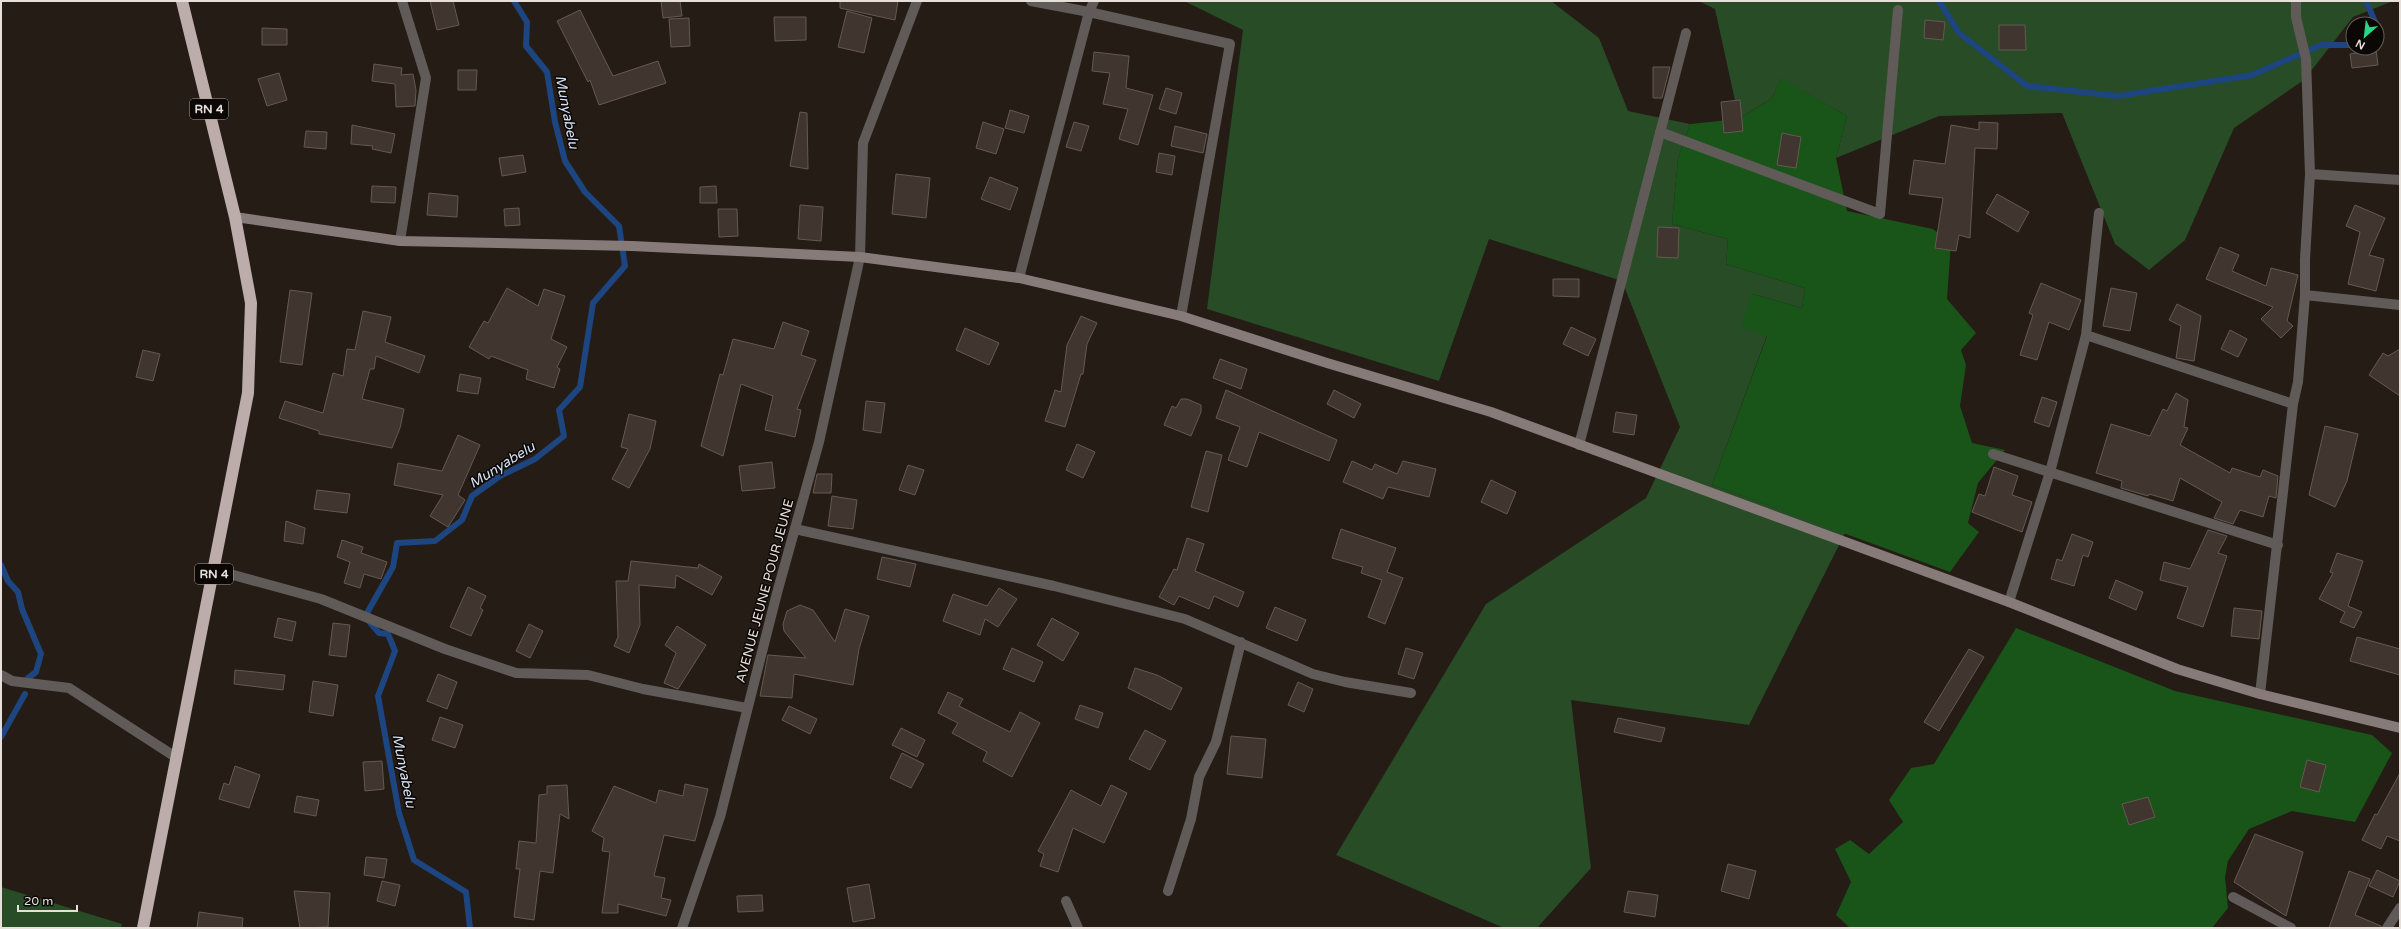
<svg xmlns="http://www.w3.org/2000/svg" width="2401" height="929" font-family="'Varela Round',sans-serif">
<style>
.green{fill:#284c26}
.forest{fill:#195419}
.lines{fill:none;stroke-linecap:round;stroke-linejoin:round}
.stream{stroke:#1d457f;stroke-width:6}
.building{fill:#40362f;stroke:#655a52}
.street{stroke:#605a58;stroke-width:10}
.secondary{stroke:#867b79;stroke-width:10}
.highway{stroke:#bdadaa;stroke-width:12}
.labels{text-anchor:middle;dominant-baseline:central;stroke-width:3;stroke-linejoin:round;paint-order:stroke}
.shield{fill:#0b0705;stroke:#a49e9a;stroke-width:1}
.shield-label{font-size:12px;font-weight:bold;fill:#e6dfda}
.street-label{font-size:13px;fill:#e6dfda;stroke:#0b0705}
.water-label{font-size:14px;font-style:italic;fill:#d5e1f3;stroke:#0b0705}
</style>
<rect width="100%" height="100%" fill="#251c15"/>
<path class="green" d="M1184,1h367l48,37 29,73 62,13 -12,35 -6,65 56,15 -2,25 79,24 -3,20 -50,-14 15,41 -55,150 133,48 -96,192 -178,-25 20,168 -54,60h-33l-168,-73 150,-251 160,-106 34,-71 -58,-146 -133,-42 -50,142 -232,-72 36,-279z
M1699,1h694l-40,16 -49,63 -70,48 -49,112 -36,30 -34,-26 -53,-131 -123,3 -103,42 11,-42 -66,-37 -9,19 -33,21 -24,-110z
M1,887l121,37 -1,4h-120z"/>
<path class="forest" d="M1781,78l66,38 -11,42 11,53 86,18 18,14 -4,56 29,34 -15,17 5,15 -6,41 12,37 33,7 -27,33 -10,40 11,9 -29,40 -238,-87 55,-149 -26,-9 11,-33 50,14 3,-20 -79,-24 2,-25 -56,-15 6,-65 12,-35 49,-5 33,-21z
M2016,628l159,63 197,44 20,18 -37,69 -63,-11 -43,18 -21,32 -3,16 3,31 -16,20h-362l-14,-13 15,-33 -16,-33 15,-9 19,14 34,-32 -14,-22 22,-32 23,-4z"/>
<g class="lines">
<path class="stream" d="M1939,1l20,32 68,53 91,10 134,-21 69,-30h32
M2366,1l10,23
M1,565l7,16 10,11 4,17 19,45 -5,18 -8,6
M1,737l24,-43
M470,928l-4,-36 -52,-32 -15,-47 -21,-117 17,-45 -7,-17 -9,-1 -12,-14v-6l26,-46 4,-24 38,-2 27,-21 10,-24 28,-20 35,-17 29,-23 -5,-26 21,-23 13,-84 32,-37 -6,-40 -34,-34 -20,-31 -10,-39 -8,-50 -21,-26 1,-24 -13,-21"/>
</g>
<path class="building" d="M430,1h23l6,24 -22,5z
M661,1h19l2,15 -19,2z
M840,1h58l-3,19 -55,-12z
M580,10l33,66 45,-15 8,22 -67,22 -9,-25 -2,2 -31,-61z
M847,11l25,7 -8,35 -26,-6z
M774,17h32v23l-31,1z
M689,18l1,28 -19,1 -2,-28z
M1925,20l20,2 -2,18 -19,-2z
M1999,25h26l1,25h-27z
M262,28l25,1v16h-25z
M2376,50l2,15 -26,3 -2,-14z
M1094,52l35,4 -3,32 27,7 -15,50 -19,-6 9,-30 -25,-5 7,-31 -18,-2z
M374,64l28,4 -1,7 12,-1 3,16 -1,16 -19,1 -1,-23 -23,-3z
M1653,67h17l-8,31h-9z
M458,70h19l-1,20h-18z
M279,73l8,27 -20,6 -9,-27z
M1166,88l16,5 -6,21 -17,-5z
M1740,100l3,31 -19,2 -3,-31z
M1010,110l19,6 -5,17 -19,-5z
M800,112l7,1 1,56 -18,-3z
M983,122l21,7 -8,25 -20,-6z
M1074,122l15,4 -8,25 -15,-4z
M1979,122l19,1 -1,26 -22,-1 -5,90 -11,-3 -3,16 -21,-3 8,-50 -34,-4 5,-34 31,4 6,-39 28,5z
M352,125l43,9 -4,19 -19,-4 1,-3 -22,-2z
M1175,126l32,8 -4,19 -32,-7z
M306,131l21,1 -1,17 -22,-2z
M1782,133l19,4 -5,31 -19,-3z
M1159,153l16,3 -3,19 -16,-3z
M523,155l3,17 -24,4 -3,-18z
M896,174l34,4 -4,40 -34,-4z
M990,177l28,11 -8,22 -29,-11z
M372,186l24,1 -1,16 -24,-1z
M716,186l1,17h-17v-16z
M429,193l29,3 -1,21 -30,-2z
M1997,194l32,18 -11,20 -32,-19z
M800,205l23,2 -2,34 -23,-2z
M2355,205l30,13 -16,37 15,4 -8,32 -28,-7 12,-52 -14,-6z
M519,208l1,17 -15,1 -1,-17z
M718,209h19l1,27 -19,1z
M1658,227l21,1 -1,30 -21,-1z
M2220,247l19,8 -7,16 34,15 5,-18 27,7 -11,46 6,5 -12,12 -20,-19 12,-12 -67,-28z
M1553,279h26v18l-26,-1z
M2041,283l40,17 -12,30 -20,-8 -12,38 -17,-5 13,-40 -4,-2z
M507,288l31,18 6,-17 21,7 -14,43 16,8 -10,20 3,2 -6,19 -28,-9 2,-9 -37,-14 -2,3 -20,-12 15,-26 4,2z
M2111,288l26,5 -7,38 -27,-5z
M290,290l22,3 -10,72 -22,-3z
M2177,304l24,12 -7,45 -18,-3 5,-32 -12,-6z
M363,311l28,6 -6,25 40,14 -6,17 -43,-17 -2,13h-4l-8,30 42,10 -4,19 -8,20 -73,-14v-3l-40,-13 6,-17 38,12 10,-40 10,3 4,-27 8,1z
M1081,316l16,7 -10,21 -4,30h-2l-16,53 -20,-6 10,-31 6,2 6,-47z
M783,322l26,9 -8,24 15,5 -19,49 4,1 -6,27 -30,-7 8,-34 -32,-12 -18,72 -22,-10 19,-72 3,1 10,-36 41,10z
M1571,327l25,12 -8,17 -25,-12z
M965,328l34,15 -10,22 -33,-15z
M2230,330l17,9 -9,18 -17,-8z
M2400,349v47l-31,-21 14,-22 5,3z
M143,350l17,4 -7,27 -17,-4z
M1220,359l27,10 -6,20 -28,-11z
M460,374l21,4 -3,16 -21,-3z
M1226,390l111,50 -8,21 -70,-29 -12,35 -19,-7 12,-33 -24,-9z
M1334,390l27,14 -7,14 -27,-14z
M2176,393l12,7 -4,27 4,1 -8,17 50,28 2,-5 28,9 3,-7 15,6 -2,22 -7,-2 -6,21 -23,-7 -7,14 -19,-6 8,-16 -42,-24 -7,23 -24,-7 -1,2 -27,-8 1,-7 -26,-8 15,-49 39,12 13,-27 4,2z
M2042,397l15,5 -8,25 -15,-5z
M1181,399h6l14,6v7l-10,24 -27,-11 8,-19 4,2z
M866,401l19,2 -4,30 -18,-3z
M1616,412l21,3 -3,20 -21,-3z
M629,414l27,7 -6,28 -21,39 -17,-9 16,-30 -7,-2z
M2325,426l33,8 -11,47 -12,26 -26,-12z
M458,435l22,10 -22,50 7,5 -17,27 -18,-11 13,-21 -49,-10 4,-22 44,8z
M1077,444l18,8 -12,26 -17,-8z
M1206,451l16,4 -14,57 -17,-5z
M1352,461l20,9 3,-6 22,10 6,-13 33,8 -7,28 -41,-10 -5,12 -40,-17z
M772,462l3,26 -33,3 -3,-25z
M908,465l16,5 -9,25 -16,-5z
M1994,467l24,9 -6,19 20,7 -10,30 -50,-20 7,-18 6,2z
M817,474h15l-1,19h-18z
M1491,480l25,12 -9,22 -26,-12z
M317,490l33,4 -3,19 -33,-4z
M832,496l25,4 -4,29 -25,-3z
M286,521l19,7 -2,16 -19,-3z
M1341,529l55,19 -9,24 16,6 -18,46 -17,-7 14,-37 -21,-7 2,-6 -31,-9z
M2208,530l19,6 -9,17 9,3 -24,71 -26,-9 11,-31 -28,-7 4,-18 26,7z
M2072,534l21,8 -5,15 -5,-2 -9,31 -23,-7 6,-20 5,2z
M1187,538l17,6 -9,27 49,21 -6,15 -24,-11 -5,13 -30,-13 -5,9 -15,-8 15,-28 3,1z
M342,540l21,7 -2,6 26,9 -6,17 -17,-5 -4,14 -16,-5 6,-21 -13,-5z
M2337,553l26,8 -15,45 14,6 -8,16 -14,-6 5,-10 -26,-13 14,-26 -3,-1z
M882,557l34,7 -6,23 -33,-8z
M631,561l67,7 1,-4 23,13 -10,18 -36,-20 -1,13 -36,-3 1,40 -11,28 -15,-7 4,-9 -2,-56h12z
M2116,580l27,12 -7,18 -27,-12z
M468,587l18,9 -6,12 3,2 -12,26 -21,-9z
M999,588l18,11 -19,28 -13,-8 -5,16 -37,-14 10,-27 34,12z
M800,605l13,5 22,32 10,-33 24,7 -10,33 -6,36 -59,-11 -2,24 -32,-2 8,-41 38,3 -22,-27 -1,-7 4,-13z
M1275,607l31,13 -9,21 -31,-13z
M2234,608l28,3 -3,28 -28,-3z
M278,618l18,4 -4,19 -18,-4z
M1052,618l27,15 -16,28 -26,-16z
M333,623l17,2 -4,32 -17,-2z
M529,624l14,7 -13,27 -14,-7z
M677,626l29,19 -28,44 -14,-6 12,-30 -11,-8z
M2357,637l43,12v26l-50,-14z
M1012,648l31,14 -9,20 -31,-13z
M1406,648l17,5 -9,26 -16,-5z
M1969,649l15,8 -45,74 -15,-9z
M1135,668l22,7 25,13 -11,22 -43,-22z
M235,670l50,5 -2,15 -49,-6z
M438,674l19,8 -10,27 -20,-8z
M313,681l25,4 -5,31 -24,-4z
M1298,682l15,7 -9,23 -16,-7z
M948,692l15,7 -4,7 51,26 10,-20 20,11 -28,54 -29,-16 4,-9 -35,-19 6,-10 -20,-10z
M1080,705l23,8 -5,15 -23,-9z
M789,706l28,13 -7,15 -28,-14z
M440,717l23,8 -8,23 -23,-8z
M1618,718l47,10 -4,14 -47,-10z
M901,728l24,12 -8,17 -25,-12z
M1145,730l21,11 -16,29 -21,-11z
M1231,736l35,3 -4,39 -35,-4z
M902,753l22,11 -13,24 -21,-10z
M2307,760l19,5 -7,27 -19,-5z
M382,761l2,28 -19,2 -2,-29z
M235,766l25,9 -11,33 -30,-9 5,-16 5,2z
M2400,773v68l-13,-5 -6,13 -19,-9 13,-26 2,1z
M685,784l23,5 -13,52 -31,-6 -10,41 11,2 -4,20 10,2 -5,16 -48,-12v9h-16l8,-61 -8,-1 2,-13 -12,-7 22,-45 42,17 3,-13 24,6z
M567,785l2,34 -9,-5 -7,59 -13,-2 -6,49 -20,-3 6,-48h-4l3,-28 17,2 3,-48 8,-1v-8z
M1111,785l16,8 -23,50 -31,-15 -15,44 -18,-6 4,-12 -6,-3 33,-61 30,16z
M297,796l22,4 -3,16 -22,-4z
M2148,797l7,20 -26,8 -7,-21z
M2255,834l48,18 -17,64 -52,-34z
M366,857l21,2 -3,19 -20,-3z
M1728,864l28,7 -7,28 -28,-8z
M2377,870l23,11 -7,16 -24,-11z
M2349,871l21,8 -15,36 26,11v2h-52z
M382,881l18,4 -5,21 -18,-5z
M869,884l6,34 -22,4 -6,-34z
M294,891l36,2 -2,34 -28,1z
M1628,891l30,4 -3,22 -31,-5z
M762,895l1,16 -25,1 -1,-16z
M199,912l44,6 -1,10h-45z"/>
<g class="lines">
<path class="street" d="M1031,1l58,11 141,32 -49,272
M1660,132l220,82 18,-204
M2310,174l90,6
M400,241l26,-163 -24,-77
M1019,278l70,-266 5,-11
M2305,295l95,10
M2086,335l207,69
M1579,445l107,-412
M1993,454l285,91
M795,529l259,57 131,33 128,55 32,8 66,11
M215,570l106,29 124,50 71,24 72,2 55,14 104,19
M2009,602l41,-130 36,-137 13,-122
M1,675l11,6 57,7 108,70
M2260,694l33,-290 5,-22 7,-87v-36l5,-85 -4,-115 -10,-42v-16
M1168,891l23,-72 8,-42 17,-35 25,-100
M2233,897l58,31
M1066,901l12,27
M682,928l38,-111 57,-224 42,-151 41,-185 3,-114 54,-142
M2387,928l13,-20"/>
<path class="secondary" d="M235,217l165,24 232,5 228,11 159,21 162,38 146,47 164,49 518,190 168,67 83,25 140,34"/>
<path class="highway" d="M143,928l105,-535 3,-90 -16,-86 -53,-216"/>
</g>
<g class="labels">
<g class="shield">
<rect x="190" y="99" width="38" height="20" rx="3"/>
<rect x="195" y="564" width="38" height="20" rx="3"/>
</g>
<g class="shield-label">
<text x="209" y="109">RN 4</text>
<text x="214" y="574">RN 4</text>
</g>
<g class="street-label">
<text transform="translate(765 591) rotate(-75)">AVENUE JEUNE POUR JEUNE</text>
</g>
<g class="water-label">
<text transform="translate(567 112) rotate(79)">Munyabelu</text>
<text transform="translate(502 465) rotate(-32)">Munyabelu</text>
<text transform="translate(404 771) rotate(79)">Munyabelu</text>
</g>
</g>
<rect width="2401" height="929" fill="none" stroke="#e6dfda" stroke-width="4"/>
<g transform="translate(2365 36) rotate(208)"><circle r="19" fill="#0b0705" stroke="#635d5a"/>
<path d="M0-3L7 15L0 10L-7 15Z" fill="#26d886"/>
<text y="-6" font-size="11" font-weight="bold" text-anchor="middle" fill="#e6dfda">N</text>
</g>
<path d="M18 905v6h59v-6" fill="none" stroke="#e6dfda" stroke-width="2"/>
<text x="24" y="905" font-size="12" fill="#e6dfda" stroke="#0b0705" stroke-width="3" paint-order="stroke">20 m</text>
</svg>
